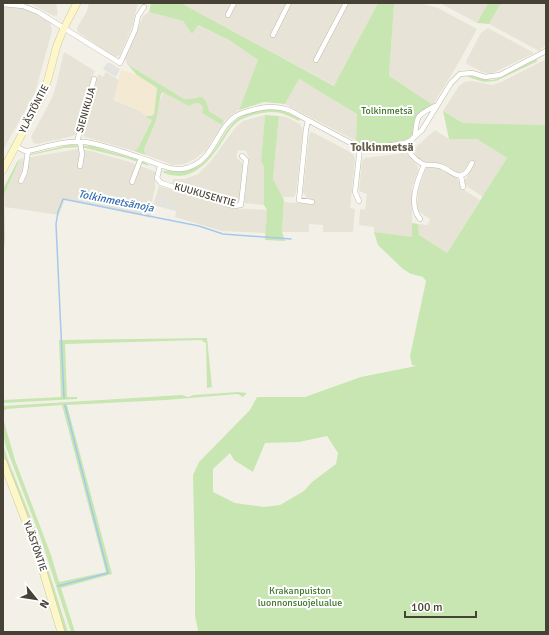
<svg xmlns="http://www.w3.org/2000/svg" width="549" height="635" font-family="Signika,sans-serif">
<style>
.residential{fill:#e7e3d6}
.commercial{fill:#f4ead3}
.green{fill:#c8e6b1;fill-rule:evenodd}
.parking{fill:#e4e3df}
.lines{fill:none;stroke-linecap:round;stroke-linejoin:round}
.stream{stroke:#a5c8ee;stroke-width:1.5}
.street-casing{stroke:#bebaaa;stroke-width:5.5}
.secondary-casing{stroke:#d2c998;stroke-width:8}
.street{stroke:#fff;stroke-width:4.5}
.secondary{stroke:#fdf6c8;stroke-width:7}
.labels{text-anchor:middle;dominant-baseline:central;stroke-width:4;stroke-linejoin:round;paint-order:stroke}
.street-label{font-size:10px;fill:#464236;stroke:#fff}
.park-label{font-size:10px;fill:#3f772b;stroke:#fff}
.water-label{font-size:11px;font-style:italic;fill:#326caf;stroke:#fff}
.quarter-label{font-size:12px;font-weight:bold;fill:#69614e;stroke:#fff}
</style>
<rect width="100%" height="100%" fill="#f3f1e7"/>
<path class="residential" d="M29,3h27l2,12 -4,1z
M89,3h49l-6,24 -12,28 -2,1 -4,1 -36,-25 -1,-4 10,-17z
M181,3h197l-43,83z
M397,3h23l18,5 39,21 -18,33 -26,43 -44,-28 5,-72z
M440,3h48l-11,20z
M501,3h45v42l-7,6 -50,-27z
M3,7h18l8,3 21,11 2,10 -17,62 -32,57z
M149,12l34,9 9,13 5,-9 32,15 29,20 -19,50 -15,11 -11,-6 -4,-4 -3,-6 -10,-8 -6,3 -6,-1 -57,-35 -2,-5 18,-43z
M488,28l46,25 -39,19 -6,2 -7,-2 -15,-8 -1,-3 15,-28z
M64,52l31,19 -3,6 -16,57 -3,2 -36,8 -3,-1 -3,-6 21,-39 5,-16z
M546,59v66l-83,-2 -20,-12 16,-25 5,-4 9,-1 19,4 9,-3z
M106,72l13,8 -5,20 24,10 14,10 -14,28 -4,3 -49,-14 -3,-3 15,-56 2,-4 4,3z
M299,79l58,35 -1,27 -71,-37z
M163,92l38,12 2,3 -1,6 20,12 -16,25 -11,9 -10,5 -12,1 -27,-10 -2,-4z
M265,115l-4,46 3,4v40l-20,-2 5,-44 -3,-8 -8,-1 -2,7 7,7 -3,35 -3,4h-7l-58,-19 1,-5h12l13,-5 13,-13 24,-33 8,-7z
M279,116l7,1 14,7 3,6 -7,63 -2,4h-12l-9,-18z
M435,130l14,9h28l30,19 -24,39 -15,-10 -3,-3v-4l10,-17 -4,-3 -7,11 -3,1h-4l-16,-9 -16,-1 -6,-3 -5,-7 3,-6z
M311,132l3,1 38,20 2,3 1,3 -5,49 5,1 -2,23h-30v-7l-14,-1v8h-27l2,-30 29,2v-4l-6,-2 -4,-6 6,-57z
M78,149l13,2 39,11 26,10 -1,16 -4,18v12l-86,-19 -6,16 -54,-8 -1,-12 16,-36z
M404,153l4,2 10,12v5l-6,15v51l-38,-6v-5l-15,-2 1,-16 5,1 2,-16 -8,-3 3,-30 3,-3z
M434,166l7,2 16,10 4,10 19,12 -33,53 -29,-18v-11l10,1 2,-6 -12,-8 -1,-7 2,-17 7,-19z
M159,186l72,22 36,2 -1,23 -44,-2 -47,-14 1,-6 -23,-6z"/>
<path class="commercial" d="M121,69l16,6 20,13 -3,26 -1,2h-6l-1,1 -8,-7 -24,-11z"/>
<path class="green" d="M151,3h30l153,83 44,-83h19l-3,2 -5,71 44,29 -11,6 -9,23 -5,5 -16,4 -29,2 -7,-4 1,-27 -58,-35 -14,25 -21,-2 -25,8 19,-50 -29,-20 -31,-15 -6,9 -9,-13 -34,-9z
M488,3h13l-12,21 -12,-1z
M537,59v2l-1,1 -40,19 -12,1 -16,-5 -1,-2h3l13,4 10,1 9,-3z
M127,64l57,35c7,1 12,-2 18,-2l4,4 3,10 15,10 -2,4 -20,-12 1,-6c-4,-6 -9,-4 -14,-1l-26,-14 -2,2 -5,26 -11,27 -1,4 2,4 -12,-4 4,-3 14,-28 -6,-3 1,-1h5l2,-2 3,-26 -20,-13z
M275,109l9,2 16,8 -1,2c-19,-10 -25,-11 -46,-6 -7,2 -12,4 -17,8 -7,6 -11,15 -16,22 -14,21 -32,39 -58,27 4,-2 7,-1 12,-1 9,0 18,-1 26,-6 14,-10 20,-26 30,-39 9,-13 30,-16 45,-17z
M443,111l20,12 83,2v507h-349l1,-2 -3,-14v-48l-2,-93 6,-13 51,-52 7,-13h48l56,-20 55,-11 -4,-1 -2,-9 16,-75 -3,-4 -12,-3 -8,-5 -25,-24 -4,-13 38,5v-14l6,1 1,11 28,18 60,-95 -30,-19h-28zM327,436l11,17 -2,11 -24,18 -8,9 -24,14 -16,2 -29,-4 -22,-11v-23l17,-16 4,7 19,12 12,-29 34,-1z
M265,115l14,1 -6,63 11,21 -2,32 3,9 -20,-1 2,-30 -3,-5v-39l-3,-5z
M69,145l23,1 50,15 6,3 1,2 -23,-8 -45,-11 -17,1 -38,8v-1z
M20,159l-16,36 1,44 -2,19v-69l14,-27z
M207,338l5,49 -5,1 -1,-45 -5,-3 -136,4 2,53h10v2l-74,4v-3l58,-3 -2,-57z
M238,392l9,1 -4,4 -5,-3 -72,6 -99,5 45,169 -51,14 14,44h-4l-30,-93 -35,-92 -3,-12v-17l12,42 36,95 8,27 47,-10 -44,-167 -56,4 -3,3v-6l179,-11 6,2 6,-2z
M3,444l5,16 28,71 32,101h-5l-10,-39 -19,-61 -31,-78z"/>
<path class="parking" d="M107,63h3l10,6 -4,8 -13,-8z
M158,196l13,4 -1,4 7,3 -1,2 -1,1 -19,-6z"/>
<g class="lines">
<path class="stream" d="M64,398l-8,-174 2,-12 5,-13 136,27 24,8 68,5
M58,586l50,-13 -43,-168"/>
<g class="street-casing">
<path id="street" d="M3,4l20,2 15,6 82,51 15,-33 3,-14 6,-9
M228,15l6,-12
M273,35l16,-32
M316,60l30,-57
M308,121l-2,8 -7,71 13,2
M415,136c2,-21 1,-20 20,-30
M77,142l17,-63
M80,142l2,12 -2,12
M405,143c3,8 9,16 16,20 6,4 14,0 21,4 6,2 15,11 20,8 5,-1 8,-8 10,-12
M15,146l10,5h3c18,-4 39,-11 57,-9 19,3 38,10 56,16 16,5 29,14 46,10 28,-8 29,-40 49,-52 6,-4 14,-5 20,-7 12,-3 21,-3 33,1l71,38 7,1 38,-6 6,-3 11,-10 29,-47 9,-9 12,-1 13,4 15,-2 46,-24
M160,166l-3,12 4,5 66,21 7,2 7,-1 5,-45 -4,-4
M461,176l2,11
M21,181l4,-9 3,-21
M132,182l9,-24
M359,201l-4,-9 5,-44
M420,219c-12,-15 -3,-38 4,-54"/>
</g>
<g class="secondary-casing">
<path id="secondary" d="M3,170l39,-74 6,-17 9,-34 7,-17 13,-25
M3,462l34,89 24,81"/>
</g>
<use href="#street" class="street"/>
<use href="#secondary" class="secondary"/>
</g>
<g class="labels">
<g class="street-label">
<text transform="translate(34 109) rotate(-63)">YLÄSTÖNTIE</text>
<text transform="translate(86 110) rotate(-74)">SIENIKUJA</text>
<text transform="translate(205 195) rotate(16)">KUUKUSENTIE</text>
<text transform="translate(35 546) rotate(71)">YLÄSTÖNTIE</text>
</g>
<g class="park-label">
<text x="387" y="111">Tolkinmetsä</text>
<text x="300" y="591">Krakanpuiston<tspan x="300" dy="12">luonnonsuojelualue</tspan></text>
</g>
<g class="water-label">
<text transform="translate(116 201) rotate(11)">Tolkinmetsänoja</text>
</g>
<g class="quarter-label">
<text x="382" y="147">Tolkinmetsä</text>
</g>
</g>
<rect width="549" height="635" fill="none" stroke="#464236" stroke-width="8"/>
<g transform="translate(36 599) rotate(120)" stroke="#ffffff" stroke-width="3" paint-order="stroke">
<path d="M0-3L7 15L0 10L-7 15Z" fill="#464236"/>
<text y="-6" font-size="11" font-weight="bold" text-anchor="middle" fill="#464236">N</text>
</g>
<path d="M405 611v6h71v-6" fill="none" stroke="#464236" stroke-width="2"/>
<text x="411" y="611" font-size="12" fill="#464236" stroke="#ffffff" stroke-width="3" paint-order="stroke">100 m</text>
</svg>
